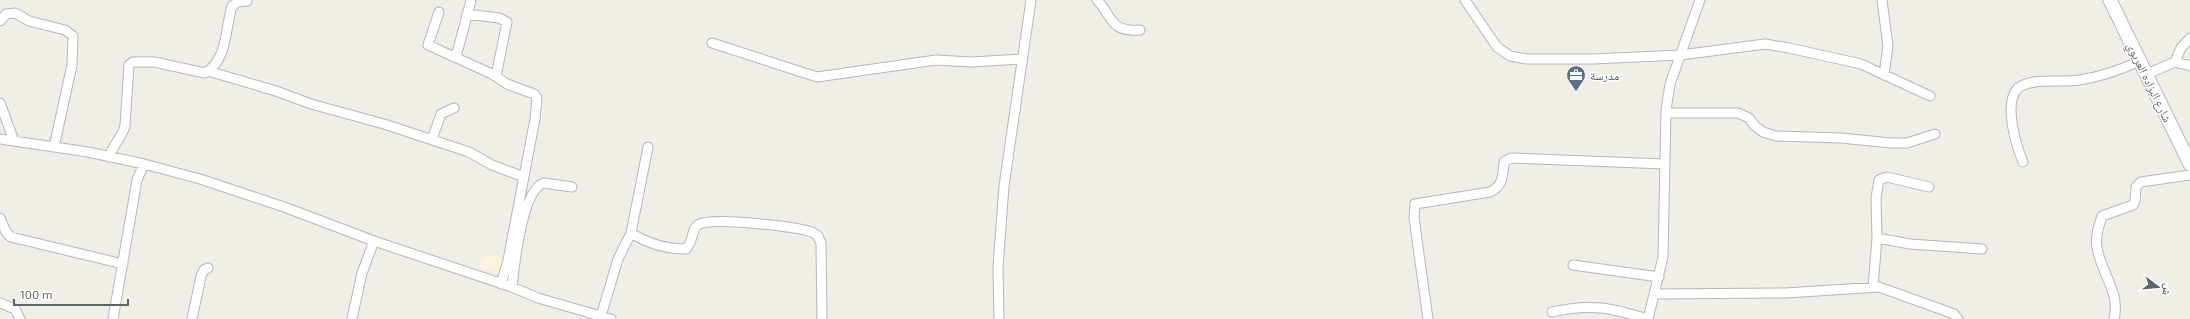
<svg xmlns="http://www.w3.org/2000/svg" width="2190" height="319" font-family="'Exo 2','Noto Naskh Arabic',sans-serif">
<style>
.commercial{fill:#fff3de}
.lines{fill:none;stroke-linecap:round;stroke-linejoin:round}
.street-casing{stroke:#b4b8bc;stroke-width:11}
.secondary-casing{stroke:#b5babf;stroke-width:15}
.street{stroke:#fff;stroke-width:9}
.secondary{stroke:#fff;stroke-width:13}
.labels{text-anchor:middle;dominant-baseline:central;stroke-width:3;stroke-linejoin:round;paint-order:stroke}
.service-label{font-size:12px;fill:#4e5e75;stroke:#fff;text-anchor:start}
.street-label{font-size:12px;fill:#5e6468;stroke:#fff}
</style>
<rect width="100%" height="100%" fill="#f1ede7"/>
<path class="commercial" d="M488,254l15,5 -2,14 -22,-5 2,-7z"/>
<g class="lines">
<g class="street-casing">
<path id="street" d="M1097,0c17,18 12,32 43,30
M1465,0l32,47 13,9 17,3h66l88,-4 84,-11 24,4 72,16 69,32
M1882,0l6,46 -4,29
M439,12l-11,33 64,29 15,10 27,10 3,4 -2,21 -27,141 -7,24
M467,14l32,4 8,4 -11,54
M0,21l6,-7 9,-1 14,8 36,9 8,6 -1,29 -18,82
M712,43l105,34 119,-17 35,2 51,-3
M456,57l15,-57
M2175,62l6,-14 9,-10
M208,71l68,20 35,13 73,20 85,28 23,13 32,12
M2147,74l28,-12 15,4
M0,103l14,38
M1666,113h72l11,5 6,8 8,6 13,4 65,2 50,5h16l28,-9
M0,139l88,13 56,12 56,15 84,28 90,34 138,46 26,11 73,21
M432,139l9,-25 13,-6
M109,157c4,-12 13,-20 16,-31l4,-61 4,-3h21l51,11c23,-13 20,-45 27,-67l6,-4 9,-1
M2023,162c-7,-17 -20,-59 -5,-74 16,-11 42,-5 61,-8 22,-3 41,-10 61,-19
M0,218l6,14 5,5 112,27
M631,233c16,10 36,16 55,16 8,-8 5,-20 12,-24 12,-9 97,2 114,7l6,4 3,7 1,76
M1877,238l33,6 72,5
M1573,265l86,12
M512,287c2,-20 10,-98 32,-104l28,4
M1873,287l4,-49 -1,-40 3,-18 8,-3 42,10
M1655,294l131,-1 93,-6 75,27 4,5
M0,303l15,6 5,10
M1552,312c39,-9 59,-4 96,7
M601,316l17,-57 13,-26 17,-86
M113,319l24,-139 7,-16
M192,319l9,-43 3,-6 4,-2
M352,319l10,-46 12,-32
M999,319l-1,-52 6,-81 27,-186
M1428,319l-14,-101 1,-14 75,-12c13,-6 13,-17 14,-30l7,-4 154,6
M1648,319l15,-62 3,-147 4,-26 30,-84
M2114,319c7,-26 -14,-48 -17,-72 -2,-11 2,-21 5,-31l31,-11 2,-4 1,-14 5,-5 49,-7"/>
</g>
<g class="secondary-casing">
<path id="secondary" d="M2110,0l80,164"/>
</g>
<use href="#street" class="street"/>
<use href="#secondary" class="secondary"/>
</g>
<defs>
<g id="office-pin" transform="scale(1)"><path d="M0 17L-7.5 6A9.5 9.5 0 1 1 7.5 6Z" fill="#5c6f8a" stroke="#fff"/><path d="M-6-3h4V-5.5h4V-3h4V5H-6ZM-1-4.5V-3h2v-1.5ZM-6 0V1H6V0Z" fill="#fff"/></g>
</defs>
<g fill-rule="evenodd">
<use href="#office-pin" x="1576" y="75"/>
</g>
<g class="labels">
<g class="service-label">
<text x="1590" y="75">مدرسة</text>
</g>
<g class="street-label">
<text transform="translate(2150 82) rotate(64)">شارع البزاده العريوي</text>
</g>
</g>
<g transform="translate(2158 287) rotate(106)" stroke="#ffffff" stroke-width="3" paint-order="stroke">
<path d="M0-3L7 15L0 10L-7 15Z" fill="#5e6468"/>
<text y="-6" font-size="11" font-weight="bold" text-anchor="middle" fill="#5e6468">ش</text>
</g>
<path d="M14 299v6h114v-6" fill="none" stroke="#5e6468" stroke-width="2"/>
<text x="20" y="299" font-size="12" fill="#5e6468" stroke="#ffffff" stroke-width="3" paint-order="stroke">100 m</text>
</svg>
